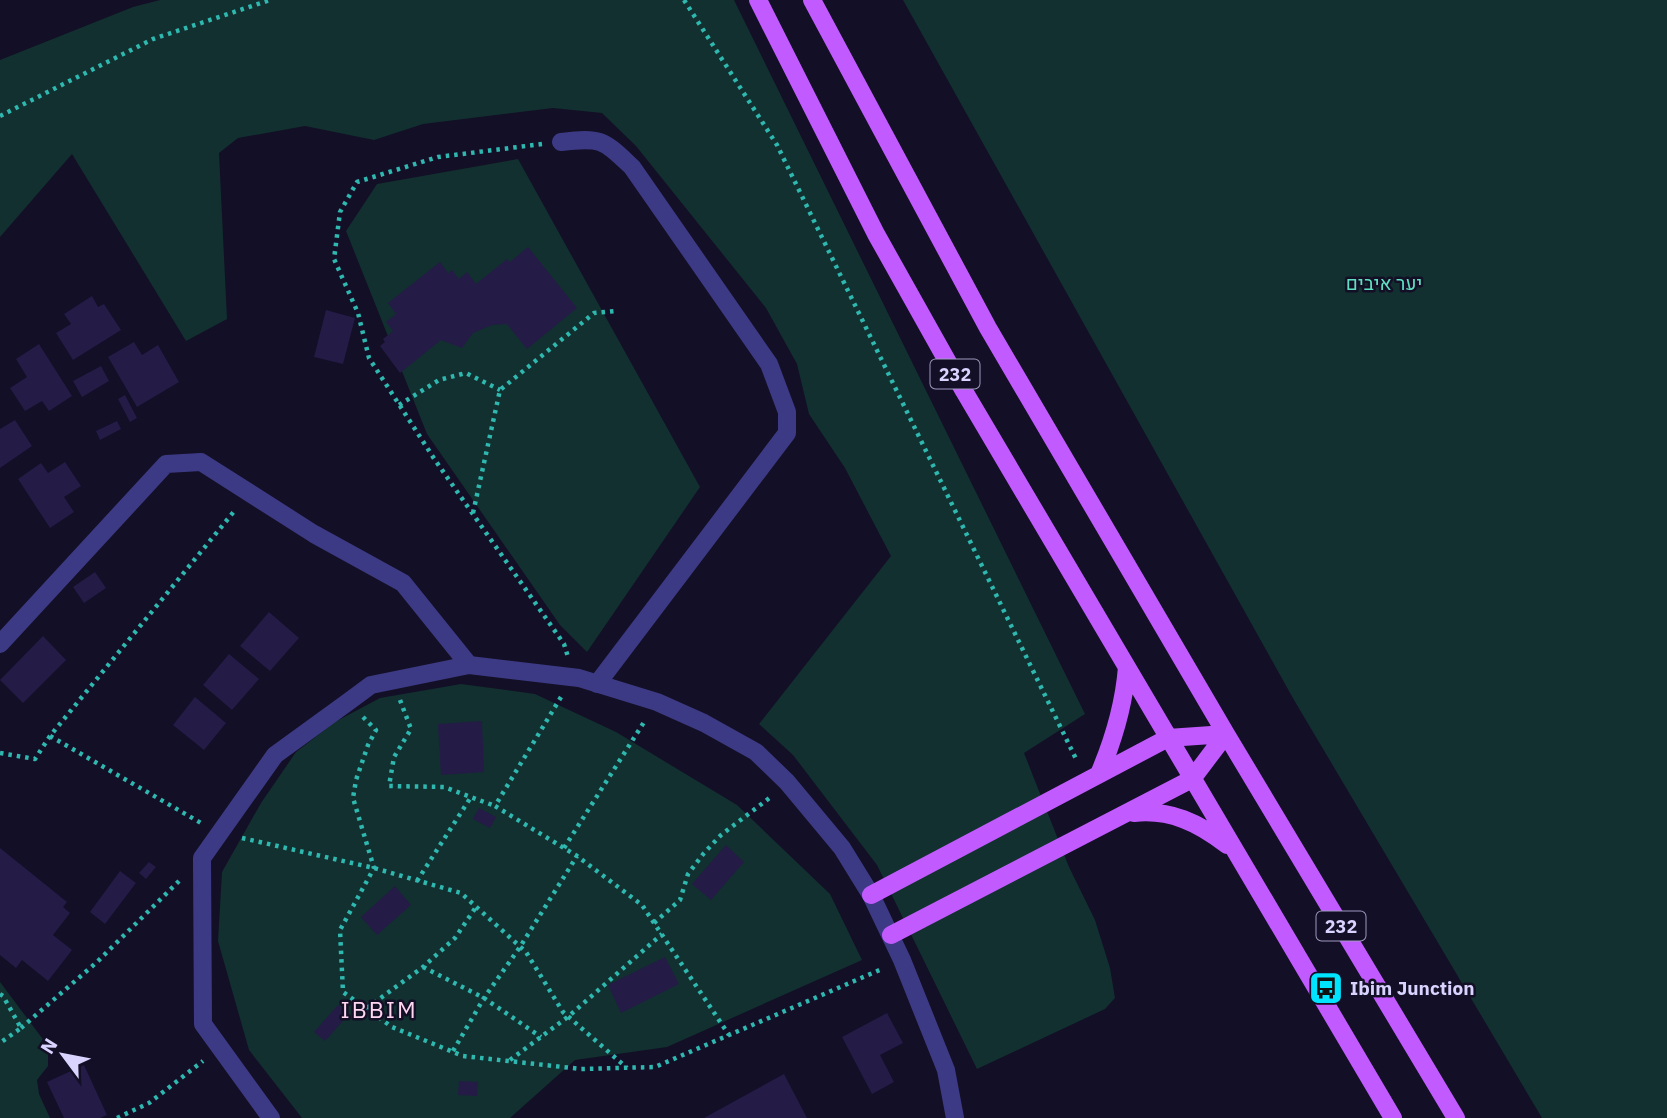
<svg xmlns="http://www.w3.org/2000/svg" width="1667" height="1118" font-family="'IBM Plex Sans',Heebo,sans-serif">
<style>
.green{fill:#12302f}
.building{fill:#241b47}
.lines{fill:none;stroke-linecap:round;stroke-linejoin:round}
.path{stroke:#2fb8b0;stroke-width:4.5;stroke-dasharray:3.5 5;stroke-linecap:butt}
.minor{stroke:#3d3a85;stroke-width:18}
.major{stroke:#c25bff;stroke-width:18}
.labels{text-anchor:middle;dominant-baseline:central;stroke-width:5;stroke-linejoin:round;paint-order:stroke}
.shield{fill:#130f26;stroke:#9e99be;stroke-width:2}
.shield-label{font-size:18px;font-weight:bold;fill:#d9d4ff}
.park-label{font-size:19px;fill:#5fe0c0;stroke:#130f26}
.poi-label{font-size:19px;font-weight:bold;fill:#d9d4ff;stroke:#130f26;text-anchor:start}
.quarter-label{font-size:23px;letter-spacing:2px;fill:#ffd6f0;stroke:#130f26}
</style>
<rect width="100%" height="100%" fill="#130f26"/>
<path class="green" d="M160,0h574l351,714 -61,39 45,114 26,53 15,48 5,30 -10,11 -128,60 -100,-204 -84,-110 -34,-31 132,-168 -46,-88 -36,-54 -12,-50 -31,-56 -130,-162 -34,-33 -49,-5 -130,16 -49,16 -69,-14 -67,12 -19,15 8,166 -41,22 -114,-187 -72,83v-177l133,-53z
M903,0h764v1118h-125l-248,-418z
M518,159l182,328 -113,165 -27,-27 -133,-191 -81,-203 31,-47z
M461,684l74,10 81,38 121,73 93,89 32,66 -195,87 -92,13 -65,58h-208l-53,-68 -31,-109 4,-69 39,-69 35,-51 39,-30 45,-24z
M0,982l48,64v20l-11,14 2,14 11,24h-50z"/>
<path class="building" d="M528,247l49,61 -50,41 -20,-25 -15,1 -19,8 -11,15 -21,-8 -41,33 -20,-27 5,-4 -2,-3 10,-8 -7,-9 10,-8 -8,-11 52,-41 8,11 4,-3 7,9 8,-7 9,12 31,-25 3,3z
M92,296l6,11 6,-3 17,26 -48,30 -17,-27 15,-9 -7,-10z
M326,310l29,8 -12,46 -29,-7z
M134,342l8,13 16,-10 21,37 -42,25 -29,-50z
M39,344l33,52 -23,15 -7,-10 -17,10 -15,-23 17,-11 -11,-18z
M101,366l8,15 -27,16 -9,-16z
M125,395l12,23 -7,4 -12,-23z
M15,420l17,26 -32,22v-39z
M117,421l4,8 -21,11 -4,-9z
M65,462l16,24 -17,11 10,15 -24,16 -32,-49 23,-16 7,10z
M95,572l11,16 -22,15 -11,-16z
M269,612l30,26 -29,33 -30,-25z
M43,636l23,24 -43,43 -23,-23z
M229,654l30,25 -27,31 -29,-25z
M195,697l31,26 -22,27 -31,-25z
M482,721l2,51 -43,3 -3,-51z
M479,808l17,9 -6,11 -17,-9z
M726,845l18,17 -33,38 -19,-16z
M0,848l67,54 -4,5 7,6 -17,22 19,15 -24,31 -26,-21 -6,8 -16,-13z
M149,862l7,5 -10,12 -7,-6z
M120,871l16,12 -31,41 -15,-12z
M395,886l16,19 -34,30 -16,-18z
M665,957l14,27 -58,29 -13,-28z
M338,1005l11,9 -24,27 -11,-9z
M887,1013l16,30 -23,12 14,27 -22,12 -30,-57z
M84,1065l23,50 -7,3h-36l-17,-36z
M784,1074l23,44h-103z
M459,1081l19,1 -1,14 -19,-1z"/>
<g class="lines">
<path class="path" d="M684,0l93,145 300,616
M0,116l153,-77 117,-39
M542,144l-104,13 -81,25 -17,30 -6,47 24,54 11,45 66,102 129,184 4,13
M399,405l40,-25 27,-7 34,17
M473,513l27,-123 94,-77 21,-2
M561,697l-66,109 82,50 65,49 87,130
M400,700l11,29 -17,28 -5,29 55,1 51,19
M363,717l13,13 -8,15 -12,35 -3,18 21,70 -34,62 3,62 49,35 71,29 118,13 74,-2 227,-98
M50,736l151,87
M0,753l35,6 15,-23 186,-227
M242,838l132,30 87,25 65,59 37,60 64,56
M564,848l82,-129
M417,881l54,-84
M654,923l26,-23 8,-26 16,-21 17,-18 51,-39
M423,967l61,31 57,39
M0,994l3,2 18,32 -21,15
M367,1008l56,-41 32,-29 21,-31
M21,1028l76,-66 82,-81
M453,1051l31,-53 36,-51 57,-91
M510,1060l59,-44 93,-82
M117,1118l32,-15 54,-42"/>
<path class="minor" d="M561,142c41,-5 42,-2 71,25l137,197 18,48v21l-190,251
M0,644l166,-180 35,-2 113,72 89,49 66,82
M271,1118l-68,-94 -1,-166 73,-103 73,-53 23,-17 98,-20 110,13 78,24 47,21 52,29 31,30 55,66 29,47 31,65 44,110 9,48"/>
<path class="major" d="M758,0l118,234 88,157 429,727
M812,0l176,328 238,406 230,384
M1099,774c15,-35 25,-69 28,-107
M1134,813c36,-4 65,10 93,32
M871,895l297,-157 58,-4
M891,935l301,-156 34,-45"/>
</g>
<defs>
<g id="bus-square" transform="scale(1.75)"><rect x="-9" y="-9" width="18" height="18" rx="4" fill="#00e5ff" stroke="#130f26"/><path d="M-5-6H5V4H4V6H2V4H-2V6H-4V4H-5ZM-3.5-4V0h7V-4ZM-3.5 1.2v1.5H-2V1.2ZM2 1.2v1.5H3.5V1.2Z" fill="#111"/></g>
</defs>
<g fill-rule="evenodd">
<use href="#bus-square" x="1326" y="988"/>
</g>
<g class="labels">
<g class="shield">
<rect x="930.5" y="359.5" width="49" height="29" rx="5"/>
<rect x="1316.5" y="911.5" width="49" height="29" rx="5"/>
</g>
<g class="shield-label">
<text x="955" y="374">232</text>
<text x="1341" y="926">232</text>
</g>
<g class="park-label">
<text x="1384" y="283">יער איבים</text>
</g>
<g class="poi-label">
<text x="1350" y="988">Ibim Junction</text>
</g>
<g class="quarter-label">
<text x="379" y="1009">IBBIM</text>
</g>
</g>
<g transform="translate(63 1055) rotate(302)" stroke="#130f26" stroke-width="5" paint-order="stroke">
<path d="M0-5L12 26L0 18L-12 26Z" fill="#d9d4ff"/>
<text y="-10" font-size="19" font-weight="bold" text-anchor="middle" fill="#d9d4ff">N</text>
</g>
</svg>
